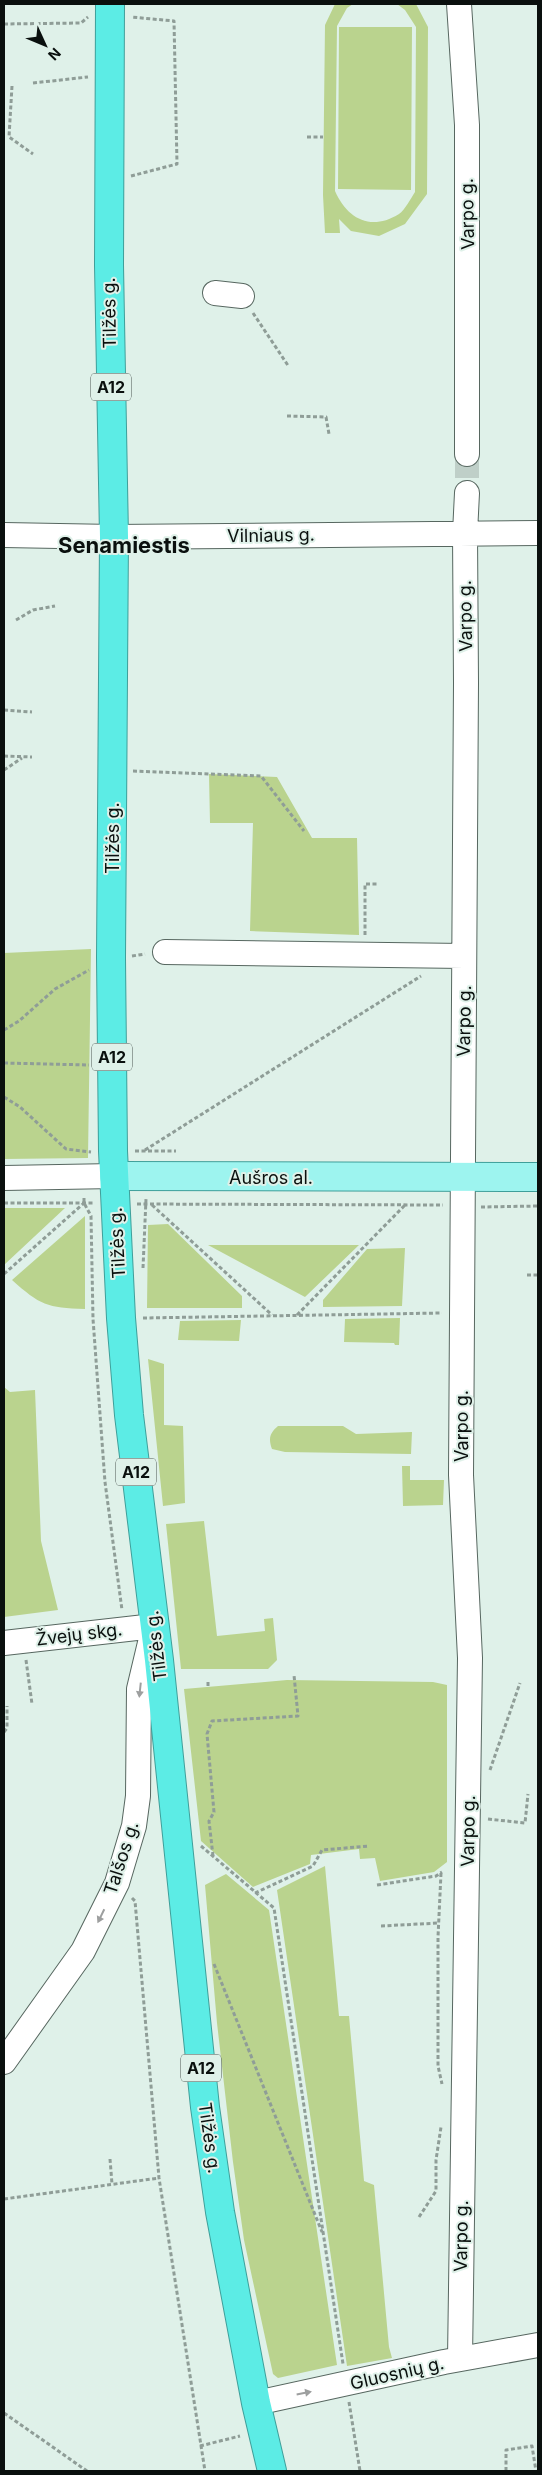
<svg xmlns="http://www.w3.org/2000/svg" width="542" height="2475" font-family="Inter,sans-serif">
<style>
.green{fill:#bad38e}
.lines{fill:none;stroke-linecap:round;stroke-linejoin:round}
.minor-tunnel{stroke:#bfcfc8;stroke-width:24;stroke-dasharray:24 12;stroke-linecap:butt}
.minor-casing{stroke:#576760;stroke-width:26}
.major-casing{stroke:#3f9f9a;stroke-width:30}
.highway-casing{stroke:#3f9f9a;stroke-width:30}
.path{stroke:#8f9d97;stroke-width:3;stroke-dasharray:4 2.5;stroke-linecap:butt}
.minor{stroke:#fff;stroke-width:24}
.major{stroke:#9df4ef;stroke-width:28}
.highway{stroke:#5cece5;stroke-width:28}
.oneway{fill:#9d9f9f}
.labels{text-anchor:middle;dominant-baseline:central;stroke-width:4;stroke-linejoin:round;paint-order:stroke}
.shield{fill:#dff1e9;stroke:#4a5450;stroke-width:1}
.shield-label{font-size:16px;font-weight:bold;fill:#0a100e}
.street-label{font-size:18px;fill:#0a100e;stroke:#dff1e9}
.district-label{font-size:22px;font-weight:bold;fill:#0a100e;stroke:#dff1e9}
</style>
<rect width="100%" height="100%" fill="#dff1e9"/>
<path class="green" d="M335,4h18l-6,4 -10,18 -2,165c12,27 35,41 64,23 6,-4 12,-16 16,-22l1,-165 -11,-17 -8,-6h19l12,23 -1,167 -22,30 -26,12 -28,-5 -12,-12 1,14h-15l-2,-38 2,-170z
M339,27h73l-1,163 -73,-1z
M209,774l68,3 35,61h45l2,97 -109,-4 3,-108h-43z
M91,949l-3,209 -84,1v-206z
M4,1208h61l-61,57z
M85,1216v93c-38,-1 -45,-4 -73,-29z
M168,1224l74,72v12h-95l1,-83z
M208,1245h151l-54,52z
M405,1248l-3,58 -79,1v-7l44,-51z
M400,1318l-1,27h-4l-1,-2 -50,-1 1,-23z
M241,1320l-2,21 -61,-1 2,-19z
M148,1359l16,5v61l19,1 2,77 -22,3z
M4,1387l6,5 25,-2 6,151 17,69 -54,7z
M278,1426h65l13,8 56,-2 -1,22 -126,-2 -13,-3c-4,-11 -2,-16 6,-23z
M402,1466h8v14h34l-1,25 -40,1z
M204,1521l13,115 48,-5 -1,-12 9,-1 4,42 -9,9h-87l-15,-145z
M287,1680l146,2 14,3v177l-13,10 -54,9 -5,-23 -15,1 -1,-10 -48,6 -1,9 -57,23 -52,-46 -17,-152z
M325,1866l14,150h10l15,165 10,4 15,162 3,11 -45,8 -70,-476z
M226,1874l43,36 68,455 -59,13 -5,-4 -29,-134 -11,-78 -16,-139 -12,-138z"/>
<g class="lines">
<path class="minor-tunnel" d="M467,454v39"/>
<g class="minor-casing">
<path id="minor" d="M459,4l8,121v329
M215,293l27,3
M4,535l110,2 424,-4
M165,952l299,4
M4,1178l110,-2
M4,1643l150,-17 -15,63 -1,107 -4,30 -17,57 -34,68 -79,111
M460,2359l10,-701 -9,-183 5,-792 -1,-150 2,-40
M256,2403l188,-41 94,-17"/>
</g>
<g class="major-casing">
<path id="major" d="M114,1176l424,1"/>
</g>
<g class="highway-casing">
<path id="highway" d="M110,4l-1,261 5,272 -3,421 2,193 8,167 8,97 30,245 46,447 15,105 36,191 16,68"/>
</g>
<path class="path" d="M4,24l77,-1 7,-6
M33,83l55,-6
M12,86l-3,51 24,17
M307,137h16
M131,176l46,-12 -3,-143 -43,-4
M253,313l36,54
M287,416l39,1 3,17
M16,620l17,-10 22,-4
M4,710l28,2
M4,756l28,1
M4,770l18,-12
M133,771l128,5 43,55
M365,935v-51h14
M132,956l13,-2
M4,1030l15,-9 36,-32 34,-19
M4,1063l85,2
M4,1097l16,10 46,42 25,3
M145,1150l276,-174
M135,1151h41
M84,1198v5l7,13 2,103 12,163 17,128
M4,1203h89
M137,1204l306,1
M152,1205l120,110
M481,1207l57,-1
M143,1268l3,-69
M4,1274l80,-71
M527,1275h11
M297,1315l109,-111
M143,1318l299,-5
M26,1660l6,44
M208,1686v-5
M4,1732l3,-4v-22
M490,1770l30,-87
M488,1819l37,4 3,-29
M201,1846l73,62 69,456
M213,1856l-4,-35 5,-9 -7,-78 5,-13 86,-5 -4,-41
M441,1873l-3,64v129l4,18
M377,1885l59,-9 6,-4
M255,1893l58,-27 9,-16 47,-4
M132,1898l3,3 24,277 46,293
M381,1926l58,-3
M214,1964l108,268
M110,2159l2,25
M4,2199l155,-21
M419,2217l17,-26v-31l5,-33
M349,2402l11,69
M4,2413l83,58
M200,2446l40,-10
M506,2471v-21l26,-4 4,25"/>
<use href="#minor" class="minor"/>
<use href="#major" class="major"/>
<use href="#highway" class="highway"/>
</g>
<defs><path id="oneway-solid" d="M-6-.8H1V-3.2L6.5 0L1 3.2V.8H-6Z" transform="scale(1.25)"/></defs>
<g class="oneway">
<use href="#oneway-solid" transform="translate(140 1690) rotate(96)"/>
<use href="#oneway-solid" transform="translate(101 1916) rotate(116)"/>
<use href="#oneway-solid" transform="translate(304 2393) rotate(-11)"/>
</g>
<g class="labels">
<g class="shield">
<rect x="91" y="373.5" width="40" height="27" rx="4"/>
<rect x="92" y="1043.5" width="40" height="27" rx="4"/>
<rect x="116" y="1458.5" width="40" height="27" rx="4"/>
<rect x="181" y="2054.5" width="40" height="27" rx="4"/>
</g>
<g class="shield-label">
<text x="111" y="387">A12</text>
<text x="112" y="1057">A12</text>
<text x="136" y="1472">A12</text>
<text x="201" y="2068">A12</text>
</g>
<g class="street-label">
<text transform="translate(467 214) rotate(-91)">Varpo g.</text>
<text transform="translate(109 313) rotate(-91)">Tilžės g.</text>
<text transform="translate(271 535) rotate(-1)">Vilniaus g.</text>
<text transform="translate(465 616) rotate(-91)">Varpo g.</text>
<text transform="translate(112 838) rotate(-90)">Tilžės g.</text>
<text transform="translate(464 1021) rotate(-89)">Varpo g.</text>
<text x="271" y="1177">Aušros al.</text>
<text transform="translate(117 1243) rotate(-93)">Tilžės g.</text>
<text transform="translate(461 1426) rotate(-90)">Varpo g.</text>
<text transform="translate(79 1634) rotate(-7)">Žvejų skg.</text>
<text transform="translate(156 1646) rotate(-97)">Tilžės g.</text>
<text transform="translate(468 1831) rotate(-89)">Varpo g.</text>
<text transform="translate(121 1858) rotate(-72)">Talšos g.</text>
<text transform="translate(210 2138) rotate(82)">Tilžės g.</text>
<text transform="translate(461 2236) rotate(-89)">Varpo g.</text>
<text transform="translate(397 2373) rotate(-13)">Gluosnių g.</text>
</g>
<g class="district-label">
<text x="124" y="545">Senamiestis</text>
</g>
</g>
<rect width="542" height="2475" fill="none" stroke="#0a100e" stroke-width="10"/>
<g transform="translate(45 45) rotate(134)" stroke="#dff1e9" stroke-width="4" paint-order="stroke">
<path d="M0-4L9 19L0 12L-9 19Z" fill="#0a100e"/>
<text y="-8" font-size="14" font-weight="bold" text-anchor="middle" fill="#0a100e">N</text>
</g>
</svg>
